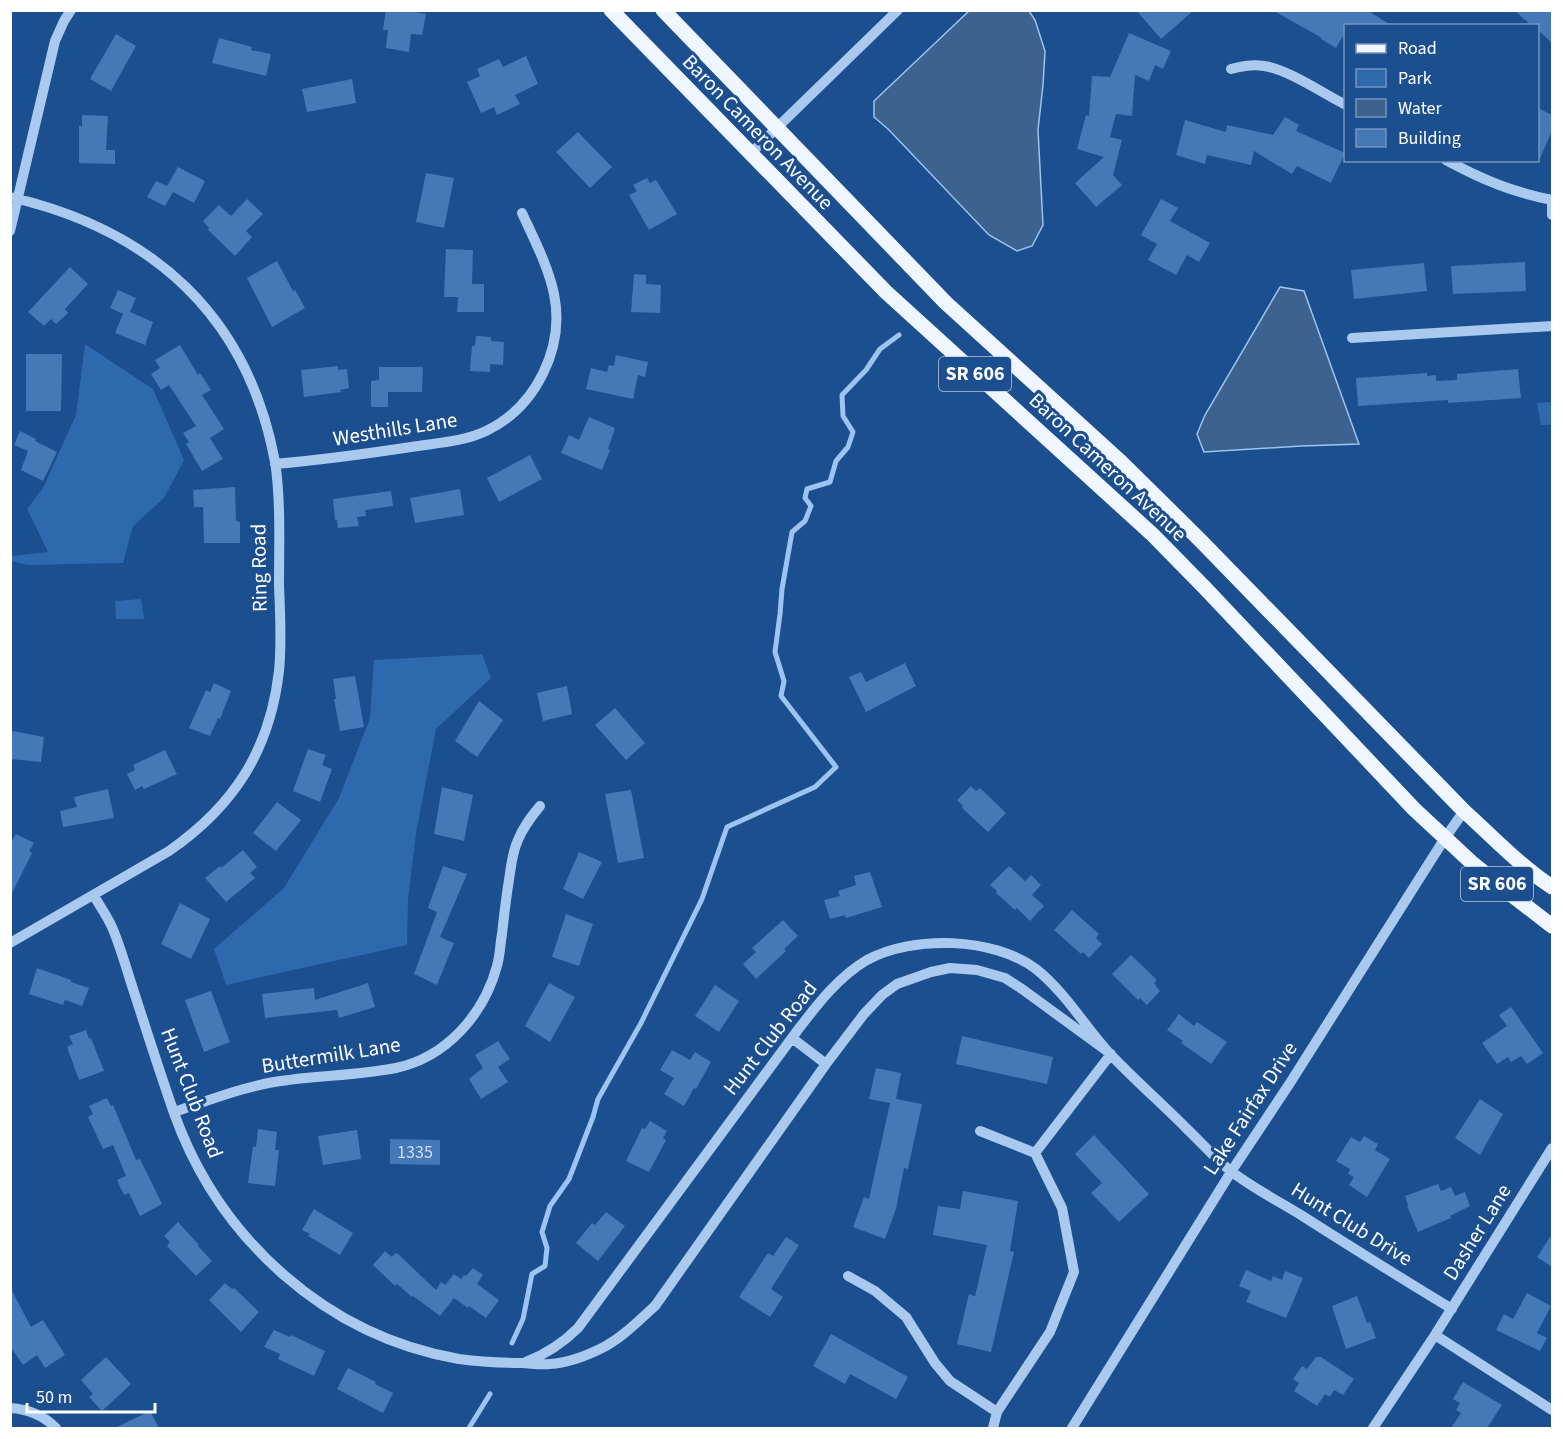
<svg xmlns="http://www.w3.org/2000/svg" width="1563" height="1439" font-family="'Source Sans 3',sans-serif">
<style>
.green{fill:#2e69ad}
.water{fill:#3c6290;stroke:#9cc4f0;stroke-width:1.5}
.lines{fill:none;stroke-linecap:round;stroke-linejoin:round}
.stream{stroke:#9cc4f0;stroke-width:5}
.building{fill:#4478b7}
.minor{stroke:#a9c9ee;stroke-width:10}
.major{stroke:#f0f6ff;stroke-width:15}
.labels{text-anchor:middle;dominant-baseline:central;stroke-width:6;stroke-linejoin:round;paint-order:stroke}
.number-label{font-size:18px;fill:#d0dded}
.shield{fill:#1b4f8f;stroke:#bbcadd;stroke-width:1.5}
.shield-label{font-size:20px;font-weight:bold;fill:#fff}
.street-label{font-size:21px;fill:#fff;stroke:#1b4f8f}
</style>
<rect width="100%" height="100%" fill="#1b4f8f"/>
<path class="green" d="M85,344l68,45 31,71 -20,38 -31,28 -10,37 -95,2 -17,-4v-5l37,-4 -21,-43 16,-21 33,-73z
M1552,402v23h-11l-4,-22z
M141,599l3,20h-28l-1,-18z
M482,654l9,24 -55,51 -20,104 -8,67 -1,45 -181,40 -12,-36 70,-61 55,-90 31,-80 4,-58z"/>
<path class="water" d="M969,11h60l6,9 10,31 -2,34 -5,45 5,95 -11,21 -15,5 -28,-16 -101,-106 -14,-12v-16z
M1280,287l24,4 55,153 -58,2 -97,6 -7,-18 8,-19z"/>
<g class="lines">
<path class="stream" d="M512,1343l11,-24 9,-45 13,-8 2,-18 -5,-16 8,-26 19,-27 24,-62 5,-18 43,-76 61,-124 25,-72 88,-40 21,-20 -55,-71 3,-15 -9,-29 5,-38 2,-25 10,-57 13,-11 6,-15 -6,-8 2,-9 23,-7 6,-21 12,-14 5,-15 -10,-16 -1,-21 24,-25 14,-21 19,-14
M469,1428l21,-34"/>
</g>
<path class="building" d="M386,10h29l-1,2 12,2 -4,21 -11,-1 -2,18 -23,-4 2,-18h-5z
M1136,10h58l-33,29z
M1272,10h95l25,16h-46v5l-10,17 -15,-9 1,-1z
M1514,10h38v33l-14,-13v-4h-6z
M1129,33l42,18 -8,18 -8,-4 -6,16 -14,-6 -3,41 -16,-2 -6,23 12,3 -9,35 9,10 -26,22 -21,-24 29,-26 -27,-8 9,-34 3,1 3,-40 18,1z
M116,34l20,12 -25,45 -21,-12z
M219,38l33,9 -1,3 20,4 -5,22 -54,-13z
M526,56l12,28 -23,11 5,9 -23,11 -3,-8 -13,6 -14,-31 13,-6 -3,-7 22,-10 4,8z
M352,79l4,24 -49,9 -5,-23z
M1538,108l14,7v16l-14,32z
M82,115l26,1 -2,34h9v14l-36,-1v-37h3z
M1285,117l14,8 -3,6 49,22 -14,30 -34,-17 -5,8 -38,-23 -3,14 -44,-10 -2,9 -29,-9 9,-35 41,12 1,-7 46,10z
M578,132l34,35 -22,21 -34,-36z
M178,167l27,14 -11,22 -21,-11 -8,14 -18,-9 9,-16 11,5z
M426,173l28,5 -10,50 -28,-6z
M647,178l3,5 6,-3 21,34 -28,16 -20,-35 8,-4 -4,-6z
M247,199l16,15 -17,17 6,6 -17,19 -27,-26 1,-2 -6,-7 16,-16 12,11z
M1161,199l17,9 -8,13 40,22 -11,19 -12,-7 -11,20 -28,-15 9,-16 -16,-9z
M446,249l27,1 -1,34h12v28h-27l1,-15h-14z
M277,261l16,30 2,-1 10,18 -33,19 -25,-49z
M1525,262l1,29 -73,3 -2,-28z
M1424,263l3,28 -73,8 -3,-29z
M70,267l18,17 -23,25 3,4 -12,11 -5,-5 -7,7 -16,-14z
M634,274l12,1v9l15,1 -1,28 -29,-1z
M118,290l18,8 -6,14 23,10 -8,23 -30,-12 8,-19 -13,-6z
M476,336l15,1v4l13,1 -1,23 -13,-1v8l-20,-1 2,-25h3z
M180,345l18,30 2,-2 11,17 -9,5 22,34 -14,9 13,21 -21,12 -16,-27 3,-2 -6,-9 13,-7 -27,-41 -8,5 -10,-16 9,-6 -5,-8z
M26,354h36l-1,57h-35z
M616,355l32,7 -3,15 -7,-2 -5,24 -47,-10 5,-21 16,4 2,-7 5,1z
M338,366v4l9,-1 2,19 -9,2 1,2 -37,5 -3,-27z
M379,367h44l-1,25h-34v15h-17v-26l8,-1z
M1518,369l3,29 -73,5v-3l-90,6 -2,-28 71,-5v3l9,-1v6l21,-1v-6z
M589,417l26,11 -7,21 2,1 -8,20 -41,-17 8,-18 10,5z
M20,431l16,8 -1,2 22,11 -14,29 -22,-11 7,-19 -14,-6z
M530,455l12,24 -43,23 -12,-24z
M235,487l1,34 4,1v21h-36l-1,-36h-9l-1,-17z
M460,489l4,26 -49,8 -5,-25z
M391,491l2,15 -28,4 1,6 -9,1 2,9 -21,2 -1,-8h-2l-2,-21z
M905,663l11,23 -50,26 -17,-35 12,-5 5,10z
M355,676l9,51 -24,4 -6,-32h2l-3,-20z
M214,683l17,8 -11,28 -2,-1 -8,18 -21,-8 17,-38 4,2z
M567,686l5,28 -29,7 -6,-28z
M479,701l24,19 -26,37 -22,-16z
M615,708l30,35 -19,17 -31,-35z
M13,731l31,6 -3,25 -31,-3v-27h3z
M308,749l18,6 -4,10 10,4 -12,33 -27,-11z
M165,750l12,24 -33,15 -2,-3 -7,4 -8,-16 8,-4 -2,-5z
M971,786l5,5 4,-3 26,25 -18,19 -26,-24 1,-2 -6,-6z
M442,787l31,8 -9,46 -30,-7z
M108,789l6,29 -51,9 -3,-16 17,-4 -3,-10z
M631,790l13,68 -26,5 -13,-69z
M277,802l24,18 -25,31 -23,-18z
M16,834l18,9 -5,8 3,2 -22,44v-53z
M243,850l14,17 -7,6 5,5 -29,24 -21,-24 15,-12 1,2z
M579,852l23,10 -19,37 -20,-10z
M443,866l24,8 -27,63 14,6 -17,42 -23,-11 23,-62 -9,-4z
M1009,866l16,15 6,-6 10,10 -9,10 12,11 -14,15 -13,-13 -2,2 -19,-17 1,-2 -7,-6z
M870,872l12,35 -36,11 -1,-3 -15,4 -6,-19 16,-4 -2,-5 18,-6 -2,-9z
M180,903l30,16 -19,40 -30,-15z
M1072,910l27,24 -3,4 6,6 -13,14 -6,-6 -2,2 -27,-24z
M566,914l27,10 -14,42 -27,-9z
M783,920l15,16 -14,13 2,2 -30,28 -13,-15 13,-12 -4,-4z
M1131,955l26,25 -3,3 6,8 -13,14 -7,-7 -2,2 -26,-26z
M37,968l34,12v2l18,6 -7,18 -17,-6 -2,5 -34,-11z
M368,983l7,24 -36,11 -2,-8 -72,8 -3,-24 52,-6 1,12z
M549,983l26,14 -25,45 -25,-16z
M715,985l24,16 -20,31 -24,-16z
M211,991l19,51 -26,10 -19,-52z
M1511,1007l32,46 -16,11 -6,-8 -10,6 -3,-5 -11,7 -15,-21 25,-17 -8,-11z
M1179,1014l15,12 3,-4 30,20 -16,22 -30,-21 2,-2 -16,-11z
M86,1030l3,9 2,-1 13,33 -25,9 -12,-33 6,-3 -4,-8z
M962,1036l91,21 -6,27 -91,-20z
M498,1041l12,18 -12,8 10,15 -27,17 -12,-20 14,-11 -8,-13z
M672,1050l18,10 5,-8 16,10 -15,27 -2,-1 -10,18 -20,-12 10,-16 -14,-8z
M876,1068l25,5 -5,26 26,5 -14,65 -4,-1 -8,41 -11,30 -32,-12 11,-30 5,2 21,-96 -21,-4z
M107,1098l4,8 2,-1 23,55 4,-1 22,45 -22,12 -11,-23 -5,2 -7,-15 9,-4 -13,-31 -10,4 -15,-32 5,-3 -4,-8z
M1480,1099l23,15 -23,41 -25,-17z
M650,1121l17,10 -4,7 3,2 -17,32 -23,-11 16,-33 3,1z
M258,1129l19,3 -2,18h4l-4,36 -27,-3 5,-37 3,1z
M357,1130l4,29 -38,6 -5,-29z
M1094,1135l55,59 -30,28 -28,-29 11,-10 -27,-29z
M1364,1136l14,8 -3,6 15,9 -23,38 -18,-12 5,-8 -6,-3 2,-5 -14,-8 15,-24 9,5z
M390,1139l50,1v25l-50,-1z
M1438,1184l3,7 10,-4 4,9 10,-4 5,14 -20,10 1,2 -33,14 -11,-26 1,-1 -3,-9z
M963,1191l55,10 -8,50 4,1 -23,100 -34,-8 12,-50 6,2 12,-51 -54,-10 5,-29 22,3z
M314,1209l39,24 -13,22 -32,-19 2,-2 -8,-4z
M606,1212l19,14 -27,35 -22,-18 16,-20 3,2z
M178,1222l21,23 -1,1 14,15 -16,15 -29,-30 3,-4 -6,-6z
M1552,1234v33l-15,-10z
M786,1237l13,8 -28,44 12,8 -13,20 -31,-20 29,-44 5,3z
M385,1251l7,6 3,-4 3,1 38,36 5,-8 4,3 9,-11 7,5 3,-4 2,1 7,-8 10,7 -6,9 22,16 -13,18 -17,-12 -1,2 -14,-10 -14,18 -27,-20 -1,1 -15,-13 -2,2 -22,-21z
M1246,1270l25,11 2,-5 9,4 3,-9 18,7 -17,40 -40,-16 5,-11 -12,-5z
M225,1283l7,6 2,-1 25,24 -18,20 -32,-32z
M10,1287l21,40 12,-7 22,35 -20,13 -8,-13 -14,10 -13,-19z
M1527,1293l24,13 -14,27 10,5 -7,13 -44,-21 8,-16 9,5z
M1357,1296l10,27 3,-1 6,16 -30,11 -14,-43z
M274,1330l16,7 1,-2 34,16 -11,25 -36,-17 2,-5 -16,-7z
M831,1334l77,43 -12,22 -46,-25 -5,10 -32,-18z
M106,1357l25,27 -29,27 -13,-14 4,-3 -12,-14z
M1316,1357h5l33,22 -11,16 -9,-5 -4,7 -5,-3 -8,12 -23,-15 5,-8 -6,-4 9,-13 5,3z
M348,1368l28,14 -1,2 18,9 -10,20 -46,-24z
M1463,1382l39,23 -15,23h-36l10,-15 -5,-3 4,-7 -7,-4z
M150,1411l9,17h-44z"/>
<g class="lines">
<path class="minor" d="M1231,69c11,-3 22,-5 33,-3 23,3 60,28 82,39
M750,154l148,-144
M1446,160c37,20 66,32 106,40
M10,197c143,33 238,119 265,265 6,37 4,85 4,123 1,28 3,57 0,86 -9,79 -45,135 -110,180l-159,92
M1552,200v15
M10,231l45,-190 9,-20 7,-11
M1352,338l200,-12
M275,464c45,-4 90,-10 136,-17 25,-4 52,-5 75,-16 50,-24 79,-83 68,-137 -6,-28 -20,-55 -32,-81
M94,896c6,10 13,20 18,31 9,21 15,44 22,65 13,40 26,81 40,121 45,126 152,223 285,246 22,3 42,4 64,4 9,1 18,2 27,1 17,-1 36,-8 52,-16 20,-10 36,-27 53,-42l171,-242 38,-50 18,-19 15,-11 34,-12 19,-4 27,2 28,8 17,11 89,65
M792,1038l34,26
M174,1112c33,-11 66,-24 100,-30 41,-7 82,-6 122,-14 51,-11 88,-54 101,-102 3,-10 3,-21 5,-32 2,-18 4,-36 7,-54 2,-13 3,-27 9,-40 5,-13 13,-23 22,-34
M980,1131l55,22
M848,1276l27,15 31,26 29,46 15,18 47,31
M1435,1335l117,75
M526,1362c20,-8 36,-18 52,-34l219,-297c20,-26 41,-54 70,-71 46,-25 126,-23 169,9 30,24 49,58 75,86 24,25 50,48 75,73 15,14 29,31 46,44 21,16 46,29 69,43 50,32 100,63 151,94
M10,1408c19,1 33,7 46,20
M993,1428l4,-16 53,-80 24,-60 -12,-64 -27,-55 76,-99
M1072,1428l159,-256 59,-89 155,-245 19,-27
M1373,1428l62,-93 117,-187"/>
<path class="major" d="M611,10l275,282 267,243 52,53 209,221 57,53 37,30 44,34
M663,10l283,293 175,159 79,78 264,271c29,26 56,55 88,76"/>
</g>
<g class="labels">
<g class="number-label">
<text x="415" y="1152">1335</text>
</g>
<g class="shield">
<rect x="939" y="357" width="72" height="34" rx="4.5"/>
<rect x="1461" y="867" width="72" height="34" rx="4.5"/>
</g>
<g class="shield-label">
<text x="975" y="374">SR 606</text>
<text x="1497" y="884">SR 606</text>
</g>
<g class="street-label">
<text transform="translate(758 132) rotate(46)">Baron Cameron Avenue</text>
<text transform="translate(395 429) rotate(-9)">Westhills Lane</text>
<text transform="translate(1108 467) rotate(43)">Baron Cameron Avenue</text>
<text transform="translate(259 568) rotate(-91)">Ring Road</text>
<text transform="translate(770 1038) rotate(-52)">Hunt Club Road</text>
<text transform="translate(331 1055) rotate(-9)">Buttermilk Lane</text>
<text transform="translate(192 1093) rotate(69)">Hunt Club Road</text>
<text transform="translate(1250 1108) rotate(-57)">Lake Fairfax Drive</text>
<text transform="translate(1352 1224) rotate(32)">Hunt Club Drive</text>
<text transform="translate(1477 1232) rotate(-58)">Dasher Lane</text>
</g>
</g>
<rect width="1563" height="1439" fill="none" stroke="#ffffff" stroke-width="24"/>
<rect x="1344" y="24" width="195" height="138" fill="#1b4f8f" stroke="#7695bc" stroke-width="1.5"/>
<rect x="1356" y="44" width="30" height="9" fill="#f0f6ff" stroke="#7695bc" stroke-width="1.5"/>
<text x="1398" y="54" font-size="18" fill="#ffffff">Road</text>
<rect x="1356" y="69" width="30" height="18" fill="#2e69ad" stroke="#7695bc" stroke-width="1.5"/>
<text x="1398" y="84" font-size="18" fill="#ffffff">Park</text>
<rect x="1356" y="99" width="30" height="18" fill="#3c6290" stroke="#7695bc" stroke-width="1.5"/>
<text x="1398" y="114" font-size="18" fill="#ffffff">Water</text>
<rect x="1356" y="129" width="30" height="18" fill="#4478b7" stroke="#7695bc" stroke-width="1.5"/>
<text x="1398" y="144" font-size="18" fill="#ffffff">Building</text>
<path d="M27 1403v9h128v-9" fill="none" stroke="#ffffff" stroke-width="3"/>
<text x="36" y="1403" font-size="18" fill="#ffffff" stroke="#1b4f8f" stroke-width="4.5" paint-order="stroke">50 m</text>
</svg>
